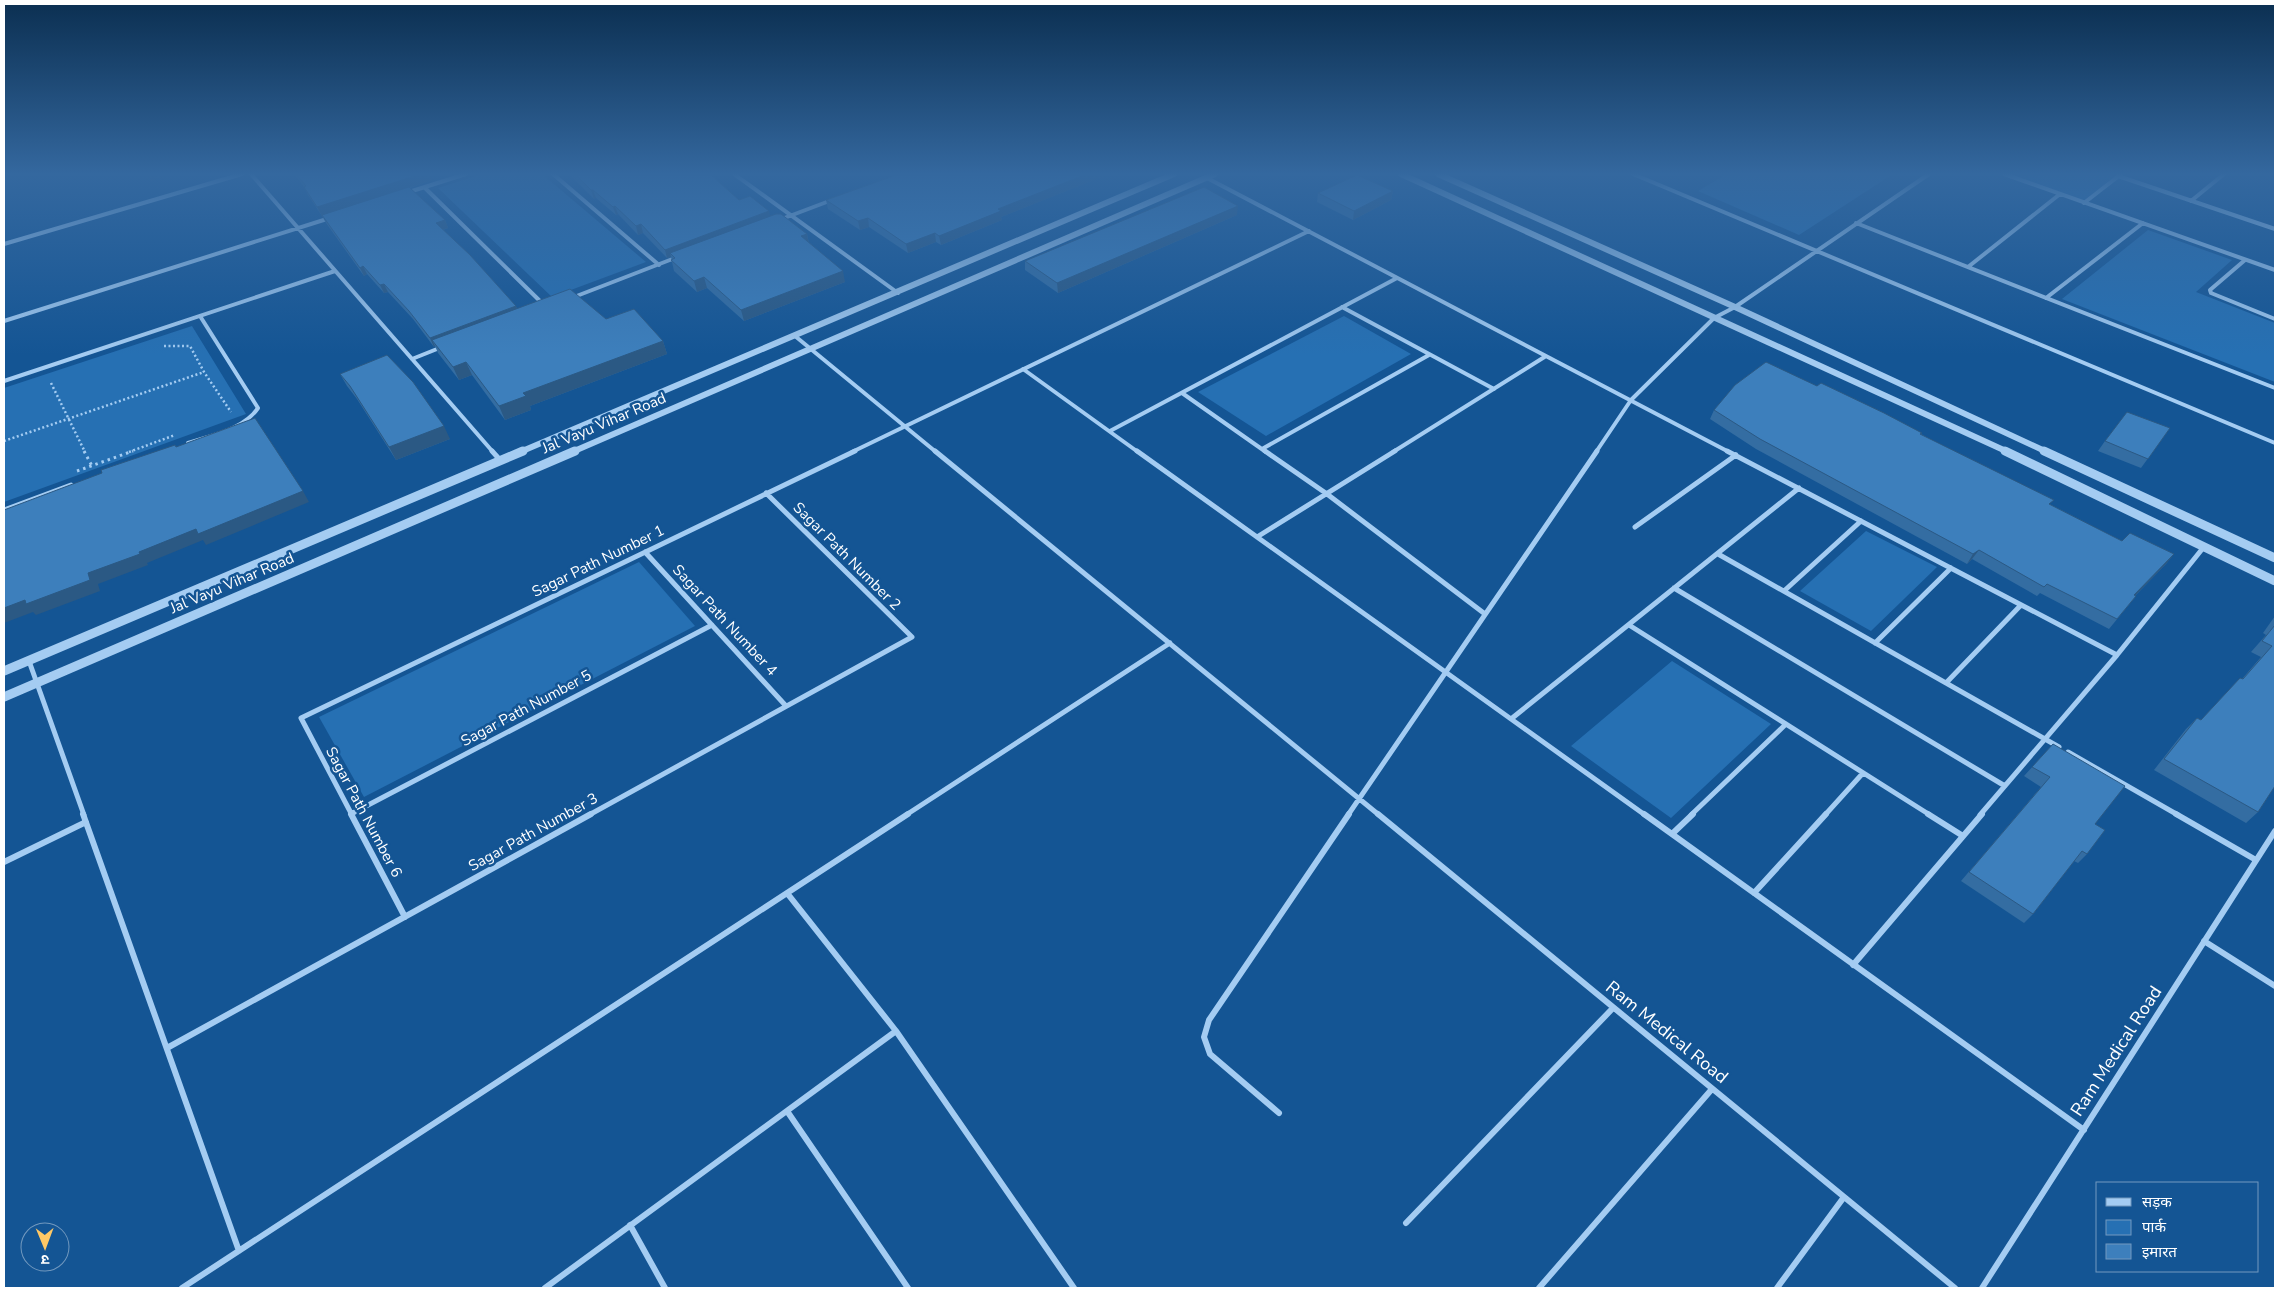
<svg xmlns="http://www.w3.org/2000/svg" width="2279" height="1292" font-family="'Nunito Sans','Noto Sans Devanagari',sans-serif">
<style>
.green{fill:#2670b3}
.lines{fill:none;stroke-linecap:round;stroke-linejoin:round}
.path-far1{stroke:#a4ccf2;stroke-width:2.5;stroke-dasharray:2 2.5;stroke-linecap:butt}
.path{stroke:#a4ccf2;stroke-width:3;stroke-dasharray:2.5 4;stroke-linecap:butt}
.minor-far2{stroke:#a4ccf2;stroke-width:4}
.minor-far1{stroke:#a4ccf2;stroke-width:5}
.minor{stroke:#a4ccf2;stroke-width:6}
.tertiary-far1{stroke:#a4ccf2;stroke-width:6}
.tertiary{stroke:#a4ccf2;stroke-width:9}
.wall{fill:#346da2}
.shaded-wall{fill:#2b5984}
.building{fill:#3d7fbc;stroke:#2b5984}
.labels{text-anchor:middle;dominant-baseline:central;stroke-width:5;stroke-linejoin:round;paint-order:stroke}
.street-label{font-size:15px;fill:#fff;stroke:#145594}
.near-street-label{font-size:18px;fill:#fff;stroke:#145594}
</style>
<rect width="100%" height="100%" fill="#145594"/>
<path class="green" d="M482,174h60l104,88 -94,35 -114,-109z
M1727,174h166l-94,61 -101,-44z
M2005,174h114l-35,29z
M2148,230l84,30 -36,32 79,31v59l-213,-83z
M1344,316l67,38 -145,82 -68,-44z
M192,326l54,88 -242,88v-114z
M1866,531l71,36 -66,64 -71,-40z
M639,562l56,64 -331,171 -45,-80z
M1672,661l99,63 -100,94 -100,-72z"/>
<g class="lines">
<path class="path-far1" d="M164,346h26l14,26 27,40
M51,383l34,69
M4,441l200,-69
M129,452l46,-17"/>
<path class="path" d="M84,451l8,15
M77,471l56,-20"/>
<path class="minor-far2" d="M251,174l242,278
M553,174l106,91
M734,174l164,119
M1633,174l642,269
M2004,174l271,96
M2118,176l157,53
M1207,178l522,274
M425,188l118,116
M409,192l57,-18
M2191,201l33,-27
M2084,203l36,-28
M779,220l53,-20
M1856,223l419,165
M4,244l238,-70
M2245,260l-35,30 1,3 64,26
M1968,267l92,-73
M574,297l101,-39
M2046,298l97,-75
M1342,307l152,82
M4,321l326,-103
M795,336l141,116
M412,359l30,-12
M1023,369l115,83
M4,381l331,-110
M1182,393l84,59
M1110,431l287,-153
M188,443c23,-8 55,-13 70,-35l-58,-92
M1262,449l167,-94
M852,452l457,-221
M1393,452l153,-96
M1596,452l35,-52 83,-82 21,-11 194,-133"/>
<path class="minor-far1" d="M492,451l9,10
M935,451l444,364
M1137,451l508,364
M1265,451l62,43 158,120
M1727,451l390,204
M4,510l67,-25
M1635,527l101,-72
M1257,537l138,-86
M645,552l141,154
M1718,554l341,193
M1674,588l331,198
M1784,591l77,-70
M1629,625l301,190
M1875,643l76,-75
M29,661l55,154
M1946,683l75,-78
M1511,719l288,-231
M2068,752l110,63
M351,814l361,-189
M352,815l-51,-97 554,-267
M589,815l323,-178 -146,-144
M906,815l264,-172
M1348,815l249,-364
M1691,815l95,-91
M1825,815l38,-42
M1980,815l137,-160 86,-107"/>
<path class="minor" d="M83,814l156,437
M351,814l54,103
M1378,814l577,474
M1644,814l440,316
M1928,814l35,22
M2176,814l80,46
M1672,834l21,-20
M4,862l82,-40
M1754,893l72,-79
M2204,941l71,45
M1853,965l129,-151
M896,1031l178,257
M167,1048l424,-234
M787,1111l121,177
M1279,1113l-69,-59 -6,-17 5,-17 140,-206
M1406,1223l207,-215
M630,1225l35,63
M182,1288l726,-474
M545,1288l351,-257 -109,-138
M1539,1288l173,-199
M1777,1288l67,-91
M1982,1288l293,-457"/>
<path class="tertiary-far1" d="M1401,174l607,278
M1438,174l297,133 312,145
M520,452l654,-278
M572,452l643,-278"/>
<path class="tertiary" d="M2005,451l270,130
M2044,451l231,107
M4,671l519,-220
M4,697l571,-246"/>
</g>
<path class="wall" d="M294,174h136l2,6 -22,8 35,32 3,8 -5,2 74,78 89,11 57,22 4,13 -137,52 1,4 -26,10 -33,-45 -13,5 -21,-27 -3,-7 -1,1 -21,-28 -25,-27 -4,1 -17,-19 -3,2 -38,-53 -4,-7 -14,-21 -4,-8z
M569,174h141l29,26 68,34 2,9 36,39 -101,39 -37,-33 -10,4 -23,-21 -3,-14 -4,1 -24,-25 -5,2 -20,-21 -2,1 -20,-17 -2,1z
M899,174h210l-108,43 1,3 -61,25 -5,-3 -28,11 -39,-26 -9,3 -32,-21 -2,-9z
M1393,191l-2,9 -38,20 -36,-18 1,-9z
M1237,215l-179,78 -33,-23v-9z
M340,374l110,65 -54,21 -39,-61 -10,-13z
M1714,410l207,24 130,71 71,36 52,13 -8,10 -31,32h1l-27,33 -69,-36 -3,3 -65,-37 -5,5 -211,-115 -46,-30z
M2170,428l-29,40 -43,-17 7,-10z
M2275,616v170l-17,26 -12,11 -92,-53 32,-41 11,-11 4,2 39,-42 2,1 19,-22 -10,-5 15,-17 -3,-2z
M2053,744l42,80 -8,30 -9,9 -4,-2 -41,53 -9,9 -63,-42 80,-94 -17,-11z"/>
<path class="shaded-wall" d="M147,174h25l-21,7z
M421,174h9l2,6 -110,36 -5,-9z
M1087,174h22l-108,43 1,3 -61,25 -2,-9 59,-27z
M591,190h2l3,8 -2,1z
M1393,191l-2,9 -38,20 1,-9z
M615,206l3,8 -2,1 -3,-8z
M1238,206l-1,9 -179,78 -1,-10z
M769,211l2,8 -101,34 1,4 -4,1 -2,-8z
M868,218l1,9 -9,3 -2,-9z
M445,220l3,8 -9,3 -3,-8z
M641,224l2,9 -5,2 -2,-9z
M935,233l1,9 -28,11 -2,-9z
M807,234l2,11 -8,-9z
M363,266l4,8 -3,2 -4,-8z
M843,271l2,11 -101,39 -3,-11z
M704,277l3,11 -10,4 -3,-11z
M384,284l4,8 -4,1 -4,-8z
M516,306l4,8 -88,26 3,6 -1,1 -4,-9z
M663,341l4,13 -137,52 1,4 -26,10 -6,-14 24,-13z
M466,362l6,13 -13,5 -6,-13z
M444,426l6,13 -54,21 -7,-13z
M303,491l6,11 -103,43 -3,-5 -56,23 1,2 -50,19 2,7 -64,24 -3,-3 -29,11v-15l84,-35 51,-21 57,-23z
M1979,550l-7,9 -5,5 6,-10z
M2174,554l-8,10 -40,41 8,-10z"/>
<path class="building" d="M296,174h125l-104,33 -13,-20 2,-1z
M575,174h135l29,26 11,-4 19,15 -104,39 -24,-26 -5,2 -21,-20 -2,1 -20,-17h-2z
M899,174h188l-89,35 3,2 -62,25 -4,-3 -29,11 -38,-26 -10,3 -32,-21z
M1357,175l36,16 -39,20 -36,-18z
M409,187l36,33 -9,3 34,32 46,51 -86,32 -21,-27 -25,-27 -4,1 -17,-19 -3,2 -38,-53z
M1204,187l34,19 -181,77 -32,-22z
M776,214h5l26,20 -6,2 42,35 -102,39 -37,-33 -10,4 -23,-21 4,-2 -5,-5z
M570,289l36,30 28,-10 29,32 -140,52 3,3 -27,10 -33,-44 -13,5 -21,-27z
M387,355l26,27 31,44 -55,21 -39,-61 -10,-12z
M1766,362l51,24 4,-3 63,30 38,20 -2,1 134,66 -5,4 73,37 8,-8 44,21 -40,41 2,1 -19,23 -70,-35 -3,3 -65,-37 -6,4 -213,-115 -46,-29 21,-25z
M2127,412l43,16 -22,31 -43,-18z
M255,418l48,73 -105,43 -2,-5 -57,23 1,2 -52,19 2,7 -64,24 -1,-4 -21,8v-98l98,-37 -1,-3 74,-25 1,2z
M2275,625v161l-17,26 -94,-53 33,-41 4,2 39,-42 3,1 29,-33 -10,-5z
M2053,744l72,42 -30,38 10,6 -18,24 -5,-3 -49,63 -64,-42 81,-95 -18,-10z"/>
<linearGradient id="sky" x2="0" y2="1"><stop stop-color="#0b2f51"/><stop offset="0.49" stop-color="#34689f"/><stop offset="1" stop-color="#34689f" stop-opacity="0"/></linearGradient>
<rect width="2279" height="355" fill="url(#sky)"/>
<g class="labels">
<g class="street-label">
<text transform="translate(604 423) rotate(-23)">Jal Vayu Vihar Road</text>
<text transform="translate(847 556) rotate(45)">Sagar Path Number 2</text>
<text transform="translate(598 561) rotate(-26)">Sagar Path Number 1</text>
<text transform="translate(232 583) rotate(-23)">Jal Vayu Vihar Road</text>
<text transform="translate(725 620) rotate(47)">Sagar Path Number 4</text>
<text transform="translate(526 708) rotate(-28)">Sagar Path Number 5</text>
<text transform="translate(364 812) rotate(62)">Sagar Path Number 6</text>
<text transform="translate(533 832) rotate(-29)">Sagar Path Number 3</text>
</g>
<g class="near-street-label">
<text transform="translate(1667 1032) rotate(39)">Ram Medical Road</text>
<text transform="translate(2116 1051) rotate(-57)">Ram Medical Road</text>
</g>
</g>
<rect width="2279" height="1292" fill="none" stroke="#ffffff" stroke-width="10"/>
<rect x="2096" y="1182" width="162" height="90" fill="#145594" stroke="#7299bf"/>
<rect x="2106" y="1198" width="25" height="8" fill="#a4ccf2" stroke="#7299bf"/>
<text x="2142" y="1207" font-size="15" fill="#ffffff">सड़क</text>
<rect x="2106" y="1220" width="25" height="15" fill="#2670b3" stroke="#7299bf"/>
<text x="2142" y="1232" font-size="15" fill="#ffffff">पार्क</text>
<rect x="2106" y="1244" width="25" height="15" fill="#3d7fbc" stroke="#7299bf"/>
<text x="2142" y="1257" font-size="15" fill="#ffffff">इमारत</text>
<g transform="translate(45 1247) rotate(179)"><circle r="24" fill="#145594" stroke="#7299bf"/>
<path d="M0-4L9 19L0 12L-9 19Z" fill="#ffc865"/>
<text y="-8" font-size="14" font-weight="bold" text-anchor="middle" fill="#ffffff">उ</text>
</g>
</svg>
